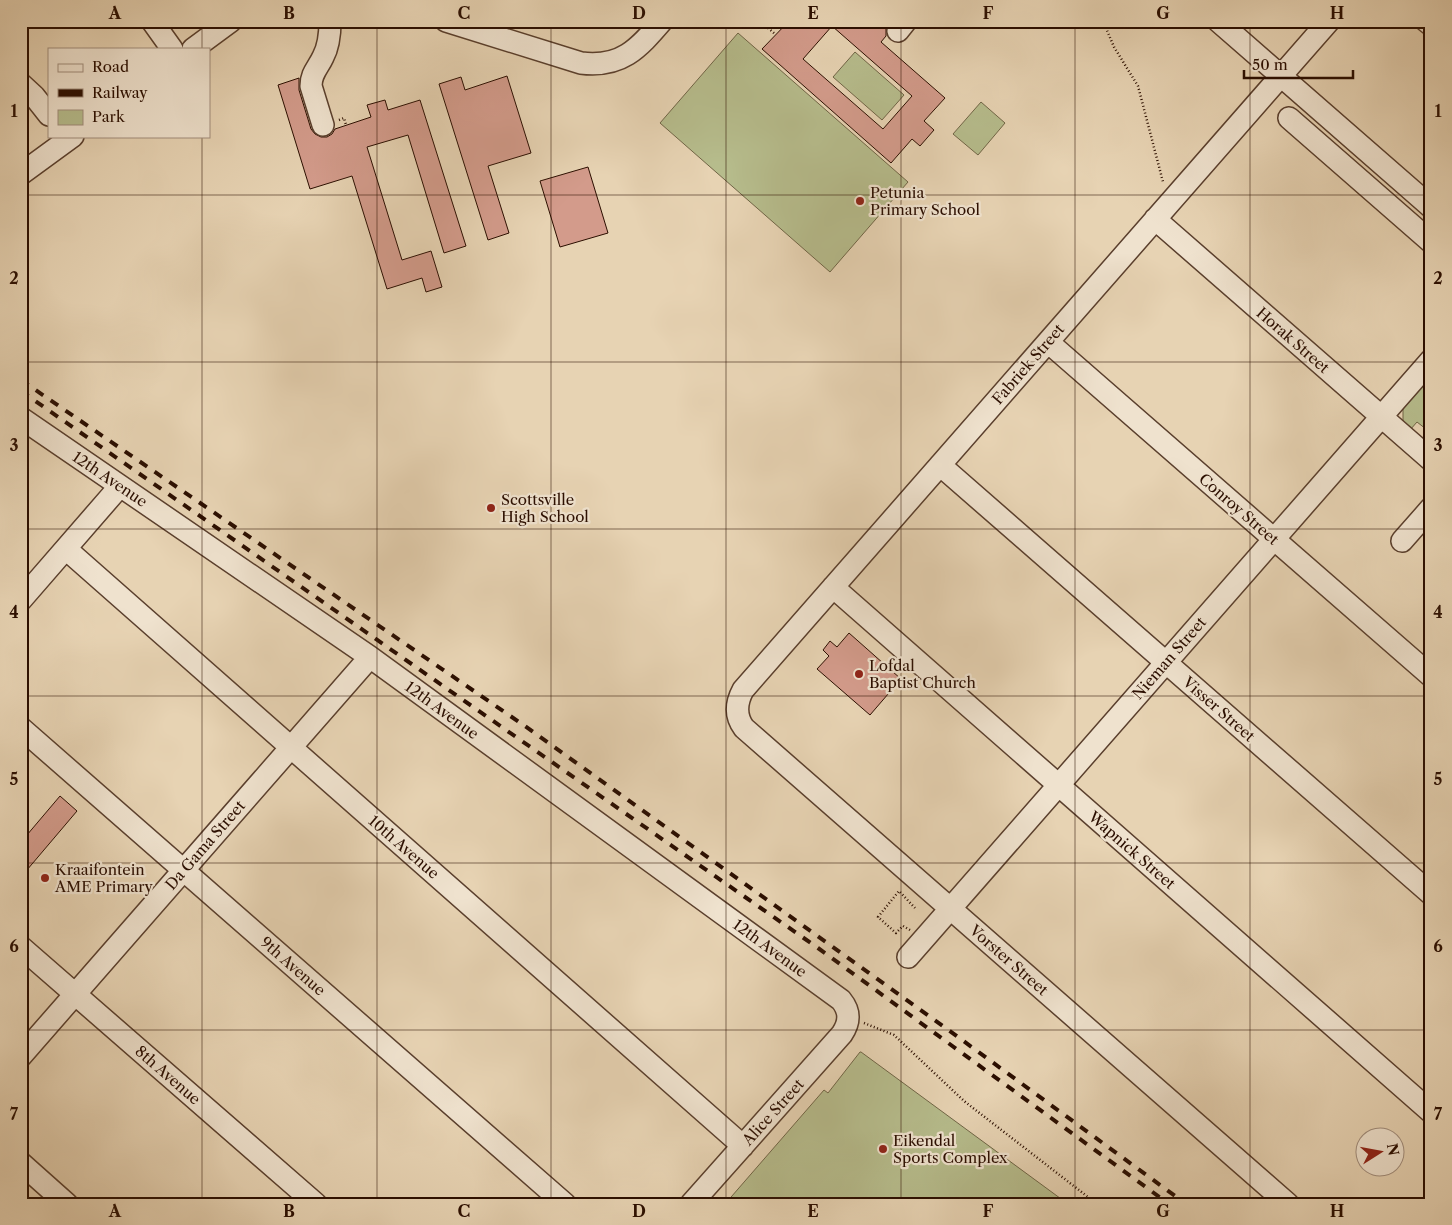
<svg xmlns="http://www.w3.org/2000/svg" width="1452" height="1225" font-family="'Libre Caslon Text',serif">
<style>
.green{fill:#b6bc8c;stroke:#706546}
.building{fill:#d39b8b;stroke:#2b0e00;fill-rule:evenodd}
.lines{fill:none;stroke-linecap:round;stroke-linejoin:round}
.minor-casing{stroke:#5a3f2d;stroke-width:24}
.path{stroke:#2b0e00;stroke-width:2.5;stroke-dasharray:1 2.5;stroke-linecap:butt}
.minor{stroke:#efe2ce;stroke-width:21}
.rail{stroke:#2b0e00;stroke-width:4;stroke-dasharray:9 9;stroke-linecap:butt}
.grid{fill:none;stroke:#2b0e00;stroke-width:1;stroke-opacity:0.55}
.poi-dot{fill:#8f2418;stroke:#efe2ce;stroke-width:2}
.labels{text-anchor:middle;dominant-baseline:central;stroke-width:4.5;stroke-linejoin:round;paint-order:stroke}
.poi-label{font-size:15px;fill:#2b0e00;stroke:#efe2ce;text-anchor:start}
.street-label{font-size:15px;fill:#2b0e00;stroke:#efe2ce}
.neatline{fill:none;stroke:#2b0e00;stroke-width:2}
.grid-label{font-size:16px;text-anchor:middle;font-weight:bold;fill:#2b0e00}
</style>
<rect width="100%" height="100%" fill="#e7d3b3"/>
<filter id="stains"><feTurbulence type="fractalNoise" baseFrequency=".004" numOctaves="4"/><feColorMatrix values="0 0 0 0 .2 0 0 0 0 .09 0 0 0 0 .02 0 0 0 .5 -.17"/></filter>
<radialGradient id="worn" r=".72"><stop offset=".6" stop-color="#630" stop-opacity="0"/><stop offset="1" stop-color="#630" stop-opacity=".3"/></radialGradient>
<path class="green" d="M738,33l170,149 -78,90 -170,-149z
M855,52l49,43 -22,25 -49,-43z
M981,102l24,21 -27,32 -25,-21z
M1431,372v61l-14,-11 -7,8 -7,-9v-15z
M860,1052h1l207,152h-343l99,-114 4,3z"/>
<path class="building" d="M789,21h101l-4,8v7l-5,6 64,56 -21,23 10,9 -14,16 -8,-7 -21,24 -129,-114zM832,26l80,70 -29,33 -80,-70z
M507,76l24,77 -43,13 21,67 -21,7 -49,-156 22,-7 4,13z
M299,78v12l12,39 4,5 6,3h6l5,-3 3,-5 36,-12 -4,-12 18,-5 3,10 32,-10 46,146 -22,7 -36,-118 -41,12 35,113 29,-9 11,36 -16,5 -4,-14 -35,11 -35,-113 -42,13 -32,-104z
M588,167l20,66 -48,14 -20,-66z
M849,633l52,46 -31,36 -53,-46 12,-13 -6,-6 7,-9 7,6z
M60,796l17,15 -56,66v-35z"/>
<g class="lines">
<g class="minor-casing">
<path id="minor" d="M152,21l20,28
M446,21l135,42c40,5 57,-14 81,-42
M1218,21l213,186
M1426,21l5,4
M898,31l8,-10
M193,49l38,-28
M21,84l13,12 15,19
M1289,118l142,124
M323,125l-12,-39c0,-13 7,-18 12,-29 6,-11 7,-24 7,-36
M21,174l52,-38
M1155,219l276,241
M1048,342l383,334
M21,418l349,239 471,343c9,11 9,22 1,34l-151,170
M940,465l491,429
M1402,541l29,-33
M66,549l677,597
M833,587l598,525
M21,600l99,-114
M21,728l544,476
M21,947l295,257
M908,957l523,-597
M21,1056l349,-399
M21,1163l46,41
M1288,1204l-544,-476c-9,-12 -8,-25 -1,-38l586,-669"/>
</g>
<path class="path" d="M760,21l15,13
M1103,21l11,26 24,39 25,96
M339,120l5,-2 2,7
M910,930l-7,-4 -7,7 -18,-16 21,-26 16,17
M864,1023l30,12 70,66 133,103"/>
<use href="#minor" class="minor"/>
<path class="rail" d="M21,380l501,344 421,302 243,178
M21,391l797,557 351,256"/>
</g>
<path class="grid" d="M202,21v28M377,21v1183M551,21v1183M726,21v1183M901,21v1183M1075,21v1183M1250,21v1183M202,136v1068M21,195h1410M21,362h1410M21,529h1410M21,696h1410M21,863h1410M21,1030h1410"/>
<g class="poi-dot">
<circle cx="860" cy="201" r="5"/>
<circle cx="491" cy="508" r="5"/>
<circle cx="859" cy="674" r="5"/>
<circle cx="45" cy="878" r="5"/>
<circle cx="883" cy="1149" r="5"/>
</g>
<g class="labels">
<g class="poi-label">
<text x="870" y="192">Petunia<tspan x="870" dy="17">Primary School</tspan></text>
<text x="501" y="499">Scottsville<tspan x="501" dy="17">High School</tspan></text>
<text x="869" y="665">Lofdal<tspan x="869" dy="17">Baptist Church</tspan></text>
<text x="55" y="869">Kraaifontein<tspan x="55" dy="17">AME Primary</tspan></text>
<text x="893" y="1140">Eikendal<tspan x="893" dy="17">Sports Complex</tspan></text>
</g>
<g class="street-label">
<text transform="translate(1293 340) rotate(41)">Horak Street</text>
<text transform="translate(1028 364) rotate(-49)">Fabriek Street</text>
<text transform="translate(110 479) rotate(34)">12th Avenue</text>
<text transform="translate(1239 509) rotate(41)">Conroy Street</text>
<text transform="translate(1169 658) rotate(-49)">Nieman Street</text>
<text transform="translate(1219 709) rotate(41)">Visser Street</text>
<text transform="translate(442 710) rotate(36)">12th Avenue</text>
<text transform="translate(205 845) rotate(-49)">Da Gama Street</text>
<text transform="translate(404 847) rotate(41)">10th Avenue</text>
<text transform="translate(1132 850) rotate(41)">Wapnick Street</text>
<text transform="translate(770 948) rotate(36)">12th Avenue</text>
<text transform="translate(1009 960) rotate(41)">Vorster Street</text>
<text transform="translate(293 966) rotate(41)">9th Avenue</text>
<text transform="translate(168 1075) rotate(41)">8th Avenue</text>
<text transform="translate(773 1112) rotate(-48)">Alice Street</text>
</g>
</g>
<rect width="1452" height="1225" fill="none" stroke="#e7d3b3" stroke-width="55"/>
<rect x="48" y="48" width="162" height="90" fill="#efe2ce" stroke="#a18d7c"/>
<rect x="58" y="64" width="25" height="8" fill="#efe2ce" stroke="#a18d7c"/>
<text x="92" y="72" font-size="15" fill="#2b0e00">Road</text>
<rect x="58" y="89" width="25" height="8" fill="#2b0e00" stroke="#a18d7c"/>
<text x="92" y="98" font-size="15" fill="#2b0e00">Railway</text>
<rect x="58" y="110" width="25" height="15" fill="#b6bc8c" stroke="#a18d7c"/>
<text x="92" y="122" font-size="15" fill="#2b0e00">Park</text>
<g transform="translate(1380 1152) rotate(79)"><circle r="24" fill="#efe2ce" stroke="#a18d7c"/>
<path d="M0-4L9 19L0 12L-9 19Z" fill="#8f2418"/>
<text y="-8" font-size="14" font-weight="bold" text-anchor="middle" fill="#2b0e00">N</text>
</g>
<path d="M1244 70v8h109v-8" fill="none" stroke="#2b0e00" stroke-width="2.5"/>
<text x="1252" y="70" font-size="15" fill="#2b0e00" stroke="#efe2ce" stroke-width="4" paint-order="stroke">50 m</text>
<rect x="28" y="28" width="1396" height="1170" class="neatline"/>
<g class="grid-label">
<text x="115" y="19">A</text>
<text x="289" y="19">B</text>
<text x="464" y="19">C</text>
<text x="639" y="19">D</text>
<text x="813" y="19">E</text>
<text x="988" y="19">F</text>
<text x="1163" y="19">G</text>
<text x="1337" y="19">H</text>
<text x="14" y="117">1</text>
<text x="1438" y="117">1</text>
<text x="14" y="284">2</text>
<text x="1438" y="284">2</text>
<text x="14" y="451">3</text>
<text x="1438" y="451">3</text>
<text x="14" y="618">4</text>
<text x="1438" y="618">4</text>
<text x="14" y="785">5</text>
<text x="1438" y="785">5</text>
<text x="14" y="952">6</text>
<text x="1438" y="952">6</text>
<text x="14" y="1120">7</text>
<text x="1438" y="1120">7</text>
<text x="115" y="1217">A</text>
<text x="289" y="1217">B</text>
<text x="464" y="1217">C</text>
<text x="639" y="1217">D</text>
<text x="813" y="1217">E</text>
<text x="988" y="1217">F</text>
<text x="1163" y="1217">G</text>
<text x="1337" y="1217">H</text>
</g>
<rect width="100%" height="100%" filter="url(#stains)"/>
<rect width="100%" height="100%" fill="url(#worn)"/>
</svg>
